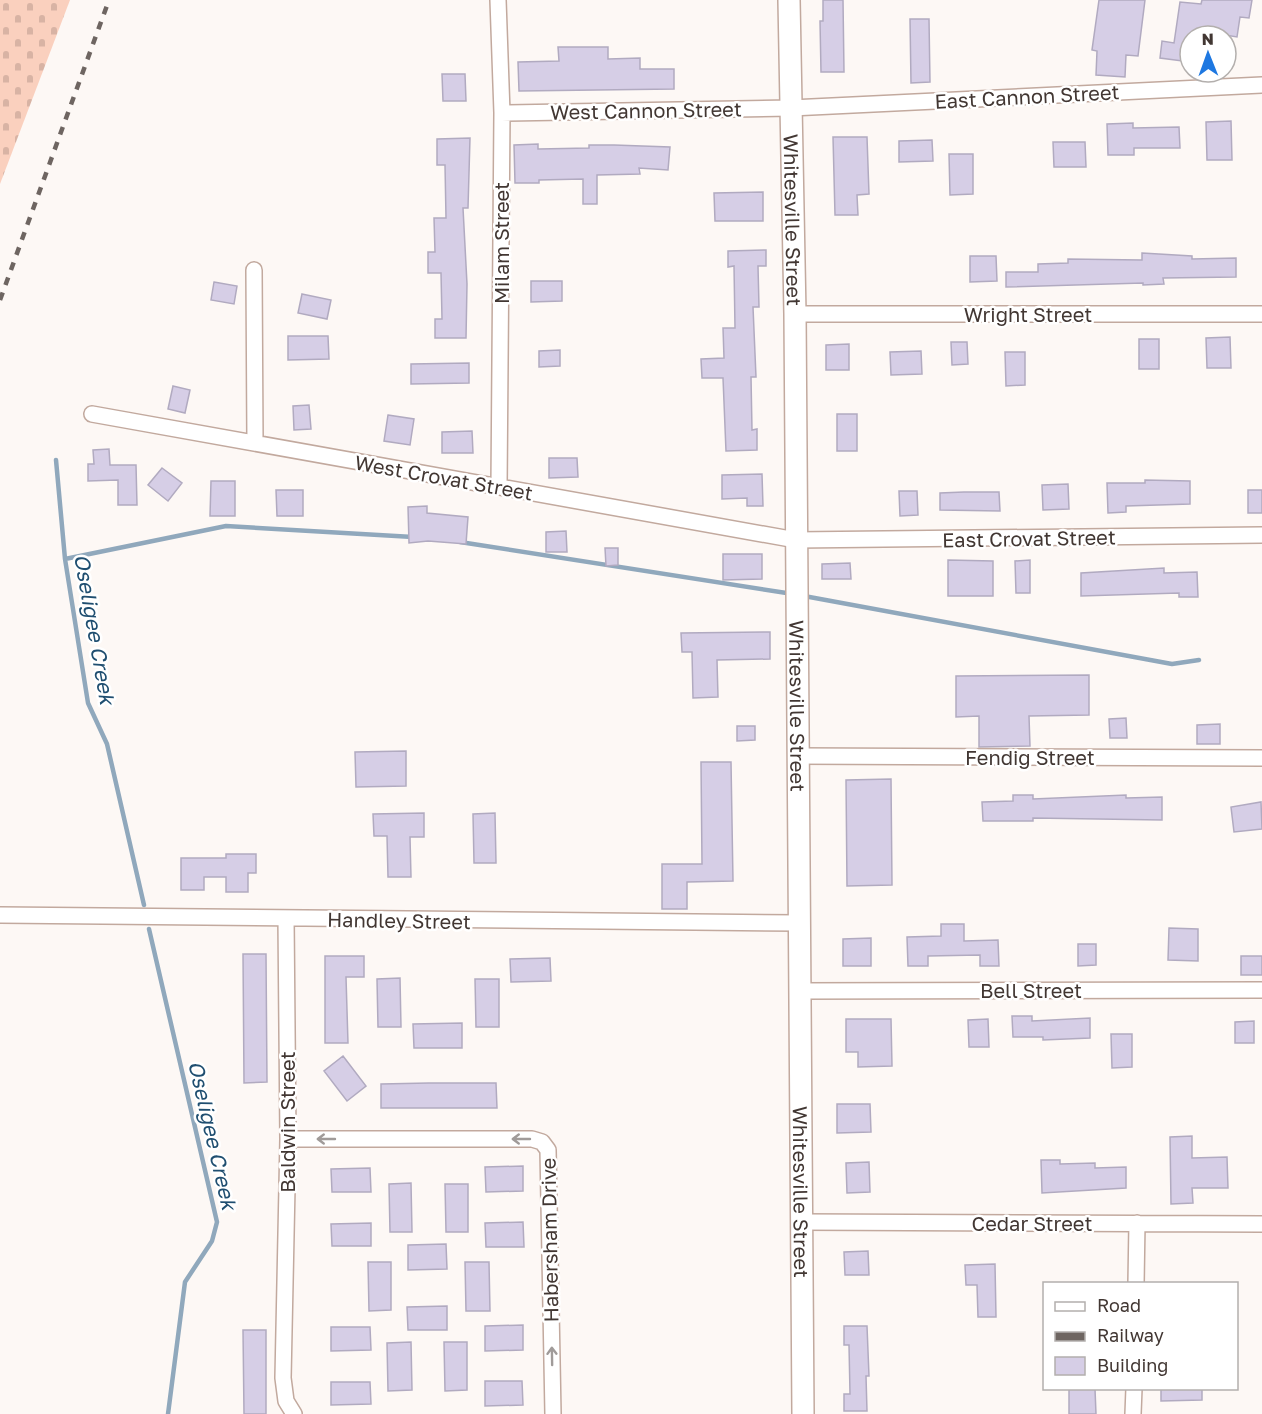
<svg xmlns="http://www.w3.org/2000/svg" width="1262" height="1414" font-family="'Golos Text',sans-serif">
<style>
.cemetery{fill:url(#cemetery-stones)}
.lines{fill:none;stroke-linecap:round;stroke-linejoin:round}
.stream{stroke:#90a8bc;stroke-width:4.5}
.building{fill:#d6cee6;stroke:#b1aac0;stroke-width:1.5}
.street-casing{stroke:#c2a99e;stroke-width:18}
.secondary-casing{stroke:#c2a99e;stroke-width:24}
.street{stroke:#fff;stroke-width:15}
.secondary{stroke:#fff;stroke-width:21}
.rail{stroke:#6e6561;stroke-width:4.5;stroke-dasharray:8 8;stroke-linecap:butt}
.oneway{stroke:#a09b99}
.labels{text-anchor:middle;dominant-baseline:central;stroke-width:5;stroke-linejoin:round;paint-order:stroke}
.street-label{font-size:20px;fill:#423733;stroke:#fff}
.water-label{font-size:21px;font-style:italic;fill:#1f4e70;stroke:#fff}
</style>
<defs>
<pattern id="cemetery-stones" width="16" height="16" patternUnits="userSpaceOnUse" patternTransform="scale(1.5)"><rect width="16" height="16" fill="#fad0be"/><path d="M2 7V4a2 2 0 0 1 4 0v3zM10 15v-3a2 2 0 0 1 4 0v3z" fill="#d8b3a4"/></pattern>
</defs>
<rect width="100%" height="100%" fill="#fdf8f5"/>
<path class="cemetery" d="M0,0h70l-70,184z"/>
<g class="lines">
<path class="stream" d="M56,460l9,99 23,144 19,41 37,161
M460,542l333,52
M65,559l161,-33 187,11
M804,596l368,68 27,-4
M149,929l68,293 -5,19 -27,41 -17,132"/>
</g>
<path class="building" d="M823,0h20l1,72h-23l-1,-51h3z
M1099,0h46l-7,56 -12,-1 -1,22 -29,-2 1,-24 -5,-1z
M1202,0h50l-3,18 -9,-1 -3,20 -18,-3 -29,2v26l-30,-4 2,-17 12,2 6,-41 21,2z
M910,19h19l1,63 -19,1z
M558,47h50v12l32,-1v11h34v20l-155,2 -1,-29 41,-1z
M442,74h23l1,27h-23z
M1231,121l1,39h-25l-1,-38z
M1133,123v5l46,-1 1,21h-46v7h-26l-1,-31z
M833,137h34l2,57 -12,1 1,20h-23z
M470,138l-2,70h-5l4,76 -1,54h-31v-19h7l-1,-46h-13v-21h7l-1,-34h12l-1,-53h-8v-26z
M932,140l1,21 -34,1v-21z
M1053,142h32l1,25h-32z
M538,144v5l51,-1v-3h25l56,2 -2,23 -29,-2 1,6 -43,1v29h-14v-25l-44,1v3h-24l-1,-38z
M949,154h24v40l-23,1z
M763,192v29h-48l-1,-28z
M766,250v16h-8l1,41h-6l3,70h-5l1,53 5,-1v21l-31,1 -3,-73h-21l-1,-19 23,-1 -1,-30h12l-1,-62 -6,1v-16z
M1142,253l50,3v3l44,-1v19l-73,1 1,6 -21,1v-2l-137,4v-15h32v-8l30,-1v-4l74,1z
M970,256h26l1,25 -27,1z
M531,281h31v20l-31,1z
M214,282l23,4 -3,18 -23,-4z
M302,294l29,6 -4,19 -29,-6z
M288,336h40l1,23 -41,1z
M1230,337l1,31h-24l-1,-30z
M1139,339h20v30h-20z
M951,342h16l1,22 -16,1z
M849,344v26h-23v-25z
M560,350v16l-21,1v-16z
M921,351l1,23 -31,1 -1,-23z
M1005,352h20v33l-19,1z
M469,363v20l-58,1v-20z
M173,386l17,4 -5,23 -17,-4z
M309,405l2,24 -17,1 -1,-24z
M837,414h20v37h-20z
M388,415l26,4 -4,26 -26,-4z
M472,431l1,22h-31v-21z
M109,449l1,16h26l1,40h-19v-25l-30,1v-17h6l-1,-14z
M549,458h28l1,19 -29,1z
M162,468l20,15 -14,18 -20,-16z
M762,474l1,32h-16v-8l-25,1v-24z
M1145,480l45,1v23l-64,2v6l-18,1 -1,-30h38z
M211,481h24v35h-25z
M1068,484l1,25 -26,1 -1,-25z
M276,490h27v26h-26z
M1248,490h14v23h-14z
M899,491h18l1,24 -18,1z
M964,492h35l1,19 -60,-1v-17z
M427,506v7l41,4 -2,27 -38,-3 -19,2 -1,-36z
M566,531l1,21h-21v-20z
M605,548h13v17l-12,1z
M723,554h39v25l-39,1z
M948,560l45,1v35h-45z
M1030,560v33h-14l-1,-32z
M850,563l1,16h-29v-15z
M1164,568v5l33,-1 1,25h-19v-4l-98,3v-23z
M770,632v27l-53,1 1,37 -25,1 -1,-46h-10l-1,-19z
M1089,675v40l-60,1 1,30 -51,1v-31l-23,1v-41z
M1126,718l1,20h-17l-1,-19z
M1220,724v20h-23v-19z
M737,726h18v14l-18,1z
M406,751v35l-50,1 -1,-35z
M701,762h30l2,119 -46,1v27h-25v-45h40z
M891,779l1,106 -45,1 -1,-106z
M1013,795h20v4l93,-4v3l36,-1v23l-129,-2v3h-50l-1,-19 31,-1z
M1261,802l1,27 -28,3 -3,-25z
M424,813v24h-14l1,40h-23l-1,-41h-13l-1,-22z
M495,813l1,50h-22l-1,-49z
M226,854h30v19h-8v19h-22v-15h-22v13h-23v-32h45z
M941,924h23v17l34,-1 1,26h-19v-11l-52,1v10h-20l-1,-29 34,-1z
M1169,928l29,1v32l-30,-1z
M871,938v28h-28v-27z
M1078,944h18v21l-18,1z
M243,954h23l1,128 -23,1z
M325,956h39v21h-18l2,66h-23z
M1241,956h21v19h-21z
M550,958l1,23 -40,1 -1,-23z
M400,978l1,49h-23l-1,-48z
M475,979h24v48h-23z
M1012,1016h20v5l58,-3v20l-47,2v-3h-30z
M846,1019h45l1,47 -34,1v-15h-12z
M988,1019l1,28h-20l-1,-27z
M1254,1021v22h-19v-21z
M462,1023v25h-48l-1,-24z
M1111,1034h21v33l-20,1z
M343,1056l23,30 -19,15 -23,-30z
M429,1083h67l1,25h-116v-24z
M837,1104h33l1,28 -34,1z
M1192,1136v22l35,-1 1,31h-36l1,15 -22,1 -1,-67z
M1041,1160h19v4l35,-1v5l31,-1v21l-84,5z
M869,1162l1,30 -23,1 -1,-30z
M523,1166v25l-37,1 -1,-25z
M370,1168l1,24h-39l-1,-23z
M411,1183l1,49h-22l-1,-48z
M445,1184h23v48h-22z
M523,1222l1,25h-38l-1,-24z
M371,1223v23h-39l-1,-22z
M446,1244l1,25 -39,1v-25z
M868,1251l1,24h-24l-1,-23z
M368,1262h23v48l-22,1z
M465,1262h24l1,49h-24z
M995,1264l1,53h-18l-1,-32h-11l-1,-20z
M447,1306v24h-39l-1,-23z
M523,1325v25l-38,1v-25z
M844,1326h23l2,50h-3l1,35h-23v-17h6l-1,-49h-5z
M331,1327h39l1,23 -40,1z
M243,1330h23v84h-22z
M411,1342l1,48 -24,1 -1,-48z
M444,1342h23v48l-22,1z
M485,1381h37l1,24 -38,1z
M331,1382h39l1,22 -40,1z
M1069,1389h26l1,25h-27z
M1161,1389h41v11l-41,1z"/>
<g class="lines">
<g class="street-casing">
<path id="street" d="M498,0l4,113 -3,374
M502,113l289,-5 471,-23
M254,270l1,173
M795,314h467
M92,414l704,126 466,-5
M798,756l464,2
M0,915l799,8
M286,918l2,221 -5,239 3,23 8,13
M800,991l462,-1
M288,1139h244l10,3 6,8 5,264
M802,1222l460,2
M1136,1284l1,-61
M1133,1414l1,-26"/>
</g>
<g class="secondary-casing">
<g id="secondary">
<path id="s1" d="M789,0l6,314 8,1100"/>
</g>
</g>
<use href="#street" class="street"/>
<use href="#secondary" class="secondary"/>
<path class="rail" d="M0,300l109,-300"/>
</g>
<defs><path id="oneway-shaft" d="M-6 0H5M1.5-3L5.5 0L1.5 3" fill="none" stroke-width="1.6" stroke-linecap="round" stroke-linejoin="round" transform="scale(1.5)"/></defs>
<g class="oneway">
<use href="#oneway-shaft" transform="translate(326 1139) rotate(180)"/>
<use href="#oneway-shaft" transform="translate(521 1139) rotate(180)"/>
<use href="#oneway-shaft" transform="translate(552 1356) rotate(-91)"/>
</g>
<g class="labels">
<g class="street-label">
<text transform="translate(1027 96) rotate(-3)">East Cannon Street</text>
<text transform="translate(646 110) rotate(-1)">West Cannon Street</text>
<text stroke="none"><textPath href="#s1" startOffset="220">Whitesville Street</textPath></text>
<text transform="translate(501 243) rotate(-90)">Milam Street</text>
<text x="1028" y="314">Wright Street</text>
<text transform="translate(444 477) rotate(10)">West Crovat Street</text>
<text transform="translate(1029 538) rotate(-1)">East Crovat Street</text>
<text stroke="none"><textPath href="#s1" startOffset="706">Whitesville Street</textPath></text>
<text x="1030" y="757">Fendig Street</text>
<text transform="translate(399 920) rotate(1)">Handley Street</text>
<text x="1031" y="990">Bell Street</text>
<text transform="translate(287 1122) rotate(-90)">Baldwin Street</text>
<text stroke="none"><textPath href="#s1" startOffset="1192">Whitesville Street</textPath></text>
<text x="1032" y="1223">Cedar Street</text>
<text transform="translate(549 1240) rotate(-91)">Habersham Drive</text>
</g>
<g class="water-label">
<text transform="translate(95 629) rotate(80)">Oseligee Creek</text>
<text transform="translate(213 1135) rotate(77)">Oseligee Creek</text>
</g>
</g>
<rect x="1043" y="1282" width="195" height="108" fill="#ffffff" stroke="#b3afad" stroke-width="1.5"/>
<rect x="1055" y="1302" width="30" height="9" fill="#ffffff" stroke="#b3afad" stroke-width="1.5"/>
<text x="1097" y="1312" font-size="18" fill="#423733">Road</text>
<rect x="1055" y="1332" width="30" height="9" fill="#6e6561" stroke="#b3afad" stroke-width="1.5"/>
<text x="1097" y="1342" font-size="18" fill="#423733">Railway</text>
<rect x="1055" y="1357" width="30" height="18" fill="#d6cee6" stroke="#b3afad" stroke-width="1.5"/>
<text x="1097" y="1372" font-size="18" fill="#423733">Building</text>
<g transform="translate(1208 54) rotate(359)"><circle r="28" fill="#ffffff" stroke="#b3afad" stroke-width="1.5"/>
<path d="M0-4.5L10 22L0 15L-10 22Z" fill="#1e78e1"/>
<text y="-9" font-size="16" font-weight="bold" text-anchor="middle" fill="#423733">N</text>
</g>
</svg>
